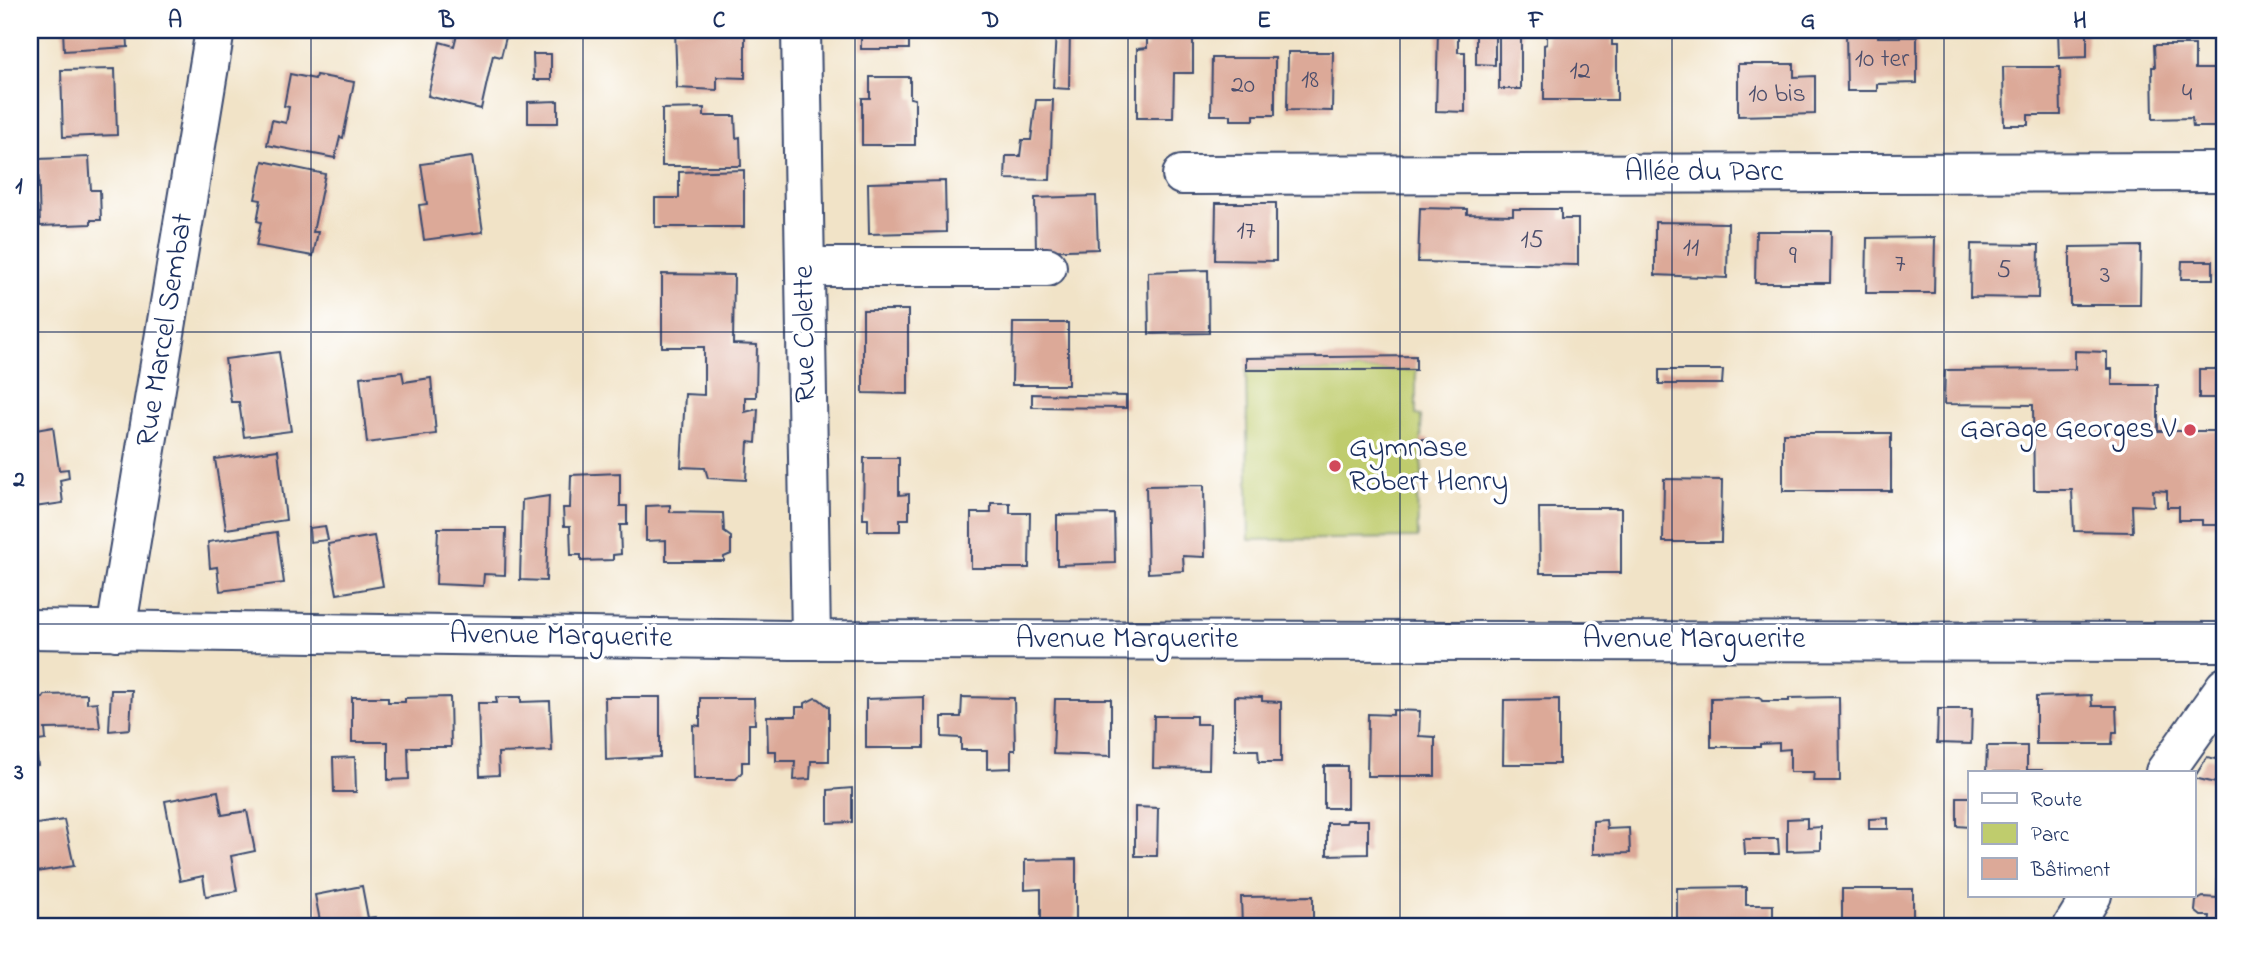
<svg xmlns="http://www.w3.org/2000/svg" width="2255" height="956" font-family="'Indie Flower',sans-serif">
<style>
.green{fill:#bfcc6d;stroke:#6d7e66;stroke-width:2}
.building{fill:#dca998}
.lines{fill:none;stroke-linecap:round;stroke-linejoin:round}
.minor-casing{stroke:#3b4a6e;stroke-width:42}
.minor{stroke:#fff;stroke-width:38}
.grid{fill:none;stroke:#1b2f5e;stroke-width:2;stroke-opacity:0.55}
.poi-dot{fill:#d1495b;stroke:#fff;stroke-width:2.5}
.labels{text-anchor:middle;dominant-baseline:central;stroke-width:7;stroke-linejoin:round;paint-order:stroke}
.number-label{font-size:26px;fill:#4b4e6c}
.street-label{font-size:30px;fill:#1b2f5e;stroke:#fff}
.poi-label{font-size:30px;fill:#1b2f5e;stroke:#fff;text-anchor:end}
.neatline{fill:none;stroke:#1b2f5e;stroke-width:2.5}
.grid-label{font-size:23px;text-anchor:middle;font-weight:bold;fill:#1b2f5e}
</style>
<rect width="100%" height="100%" fill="#fff"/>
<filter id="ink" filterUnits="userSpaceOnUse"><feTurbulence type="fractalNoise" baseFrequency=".0143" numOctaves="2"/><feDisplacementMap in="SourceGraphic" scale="14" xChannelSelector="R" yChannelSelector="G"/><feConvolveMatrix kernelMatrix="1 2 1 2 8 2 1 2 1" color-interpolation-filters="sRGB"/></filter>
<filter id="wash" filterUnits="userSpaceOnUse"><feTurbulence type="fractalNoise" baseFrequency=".00686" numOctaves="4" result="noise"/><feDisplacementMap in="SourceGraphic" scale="28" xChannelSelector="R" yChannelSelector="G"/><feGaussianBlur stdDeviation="1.57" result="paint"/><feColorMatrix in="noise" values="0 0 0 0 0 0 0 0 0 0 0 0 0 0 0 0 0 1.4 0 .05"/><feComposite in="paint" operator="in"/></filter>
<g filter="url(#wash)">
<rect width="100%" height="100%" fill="#f1e3c7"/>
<path class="green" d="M1246,370h170v45l5,1 1,62 -5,1 1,59 -169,2z"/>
<g id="blocks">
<path class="building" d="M63,30h64l1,17 -64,4z
M458,30h15l33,7 -5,20 -8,-2 -12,54 -53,-13 12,-54 14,4z
M675,30h70v48l-28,-1v13l-40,-2z
M861,30h48v19h-48z
M1056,30h14l-1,59 -16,-1z
M1438,30h20v22h7v60l-29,-1z
M1476,30h19v35l-19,-1z
M1499,30h22v59h-22z
M1547,30h65v15h5v55h-73v-55l3,-1z
M1846,30h32v7h39v46l-40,1v7h-30z
M2058,30h29v27l-28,1z
M1147,32h46v41h-19l-1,45h-36v-69l10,-1z
M2154,45h41v24h26l1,58h-29l-1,-9 -39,1 -1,-52h3z
M1288,52h45l-1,59 -45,-1z
M533,54h18v26h-17z
M1212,58h63v57h-21v5h-23v-5h-20z
M1738,64h56v13l21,-1v38l-77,2z
M2003,67h57l1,48h-33v10h-24z
M115,69l2,66 -54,2 -2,-67z
M290,74l25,5 1,-4 38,7 -11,56 -3,-1 -5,21 -68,-13 5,-25 14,3 3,-16 -5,-1z
M870,77h40v21l5,1v46h-53v-47h8z
M1036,100h17l-3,80 -45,-1 1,-23h14l2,-16h9z
M558,101v22h-30v-21z
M704,108v8h31l1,22 4,-1 1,29h-79v-57z
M89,157l2,33h9l1,30h-10v4l-51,2 -2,-67z
M472,157l11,75 -59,8 -5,-35 8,-1 -6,-40z
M263,161l62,13 -12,58h5l-5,24 -57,-10 5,-24 -4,-1 4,-21 -6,-1z
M744,170v57h-89v-29h24v-26z
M945,181l1,51 -77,2 -1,-51z
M1096,196l2,53 -62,2 -1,-53z
M1216,203h60v58l-61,-1z
M1420,208l47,1v5l46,1v-6h48v10h17v46l-160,-3z
M1655,222l73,1 -1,55 -72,-3z
M1756,231h75l-1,52h-75z
M1935,237l-1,56h-68l1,-55z
M1971,244l68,1 -1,53 -68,-1z
M2141,246l-1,59h-70v-58z
M2182,261h31v18h-32z
M1208,270l1,63 -60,1 -1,-62z
M662,274l72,1 -1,69 24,1 -1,52h-11v15l13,-3 -2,34 -8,-1 -2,38 -38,-2 -3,-10 -24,-1 4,-73 19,1v-48h-42z
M863,310h45v84l-45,-1z
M1013,323h55v62h-56z
M2075,351l32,1v17h5v16h46v46h67v94h-23v-5h-23v-13h-12v-16l-14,-1 1,16 -22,-1 1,27 -59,-1 -2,-41h-38l-1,-85 -89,-1 1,-34 130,-1z
M279,352l12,79 -47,6 -5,-35h-8l-6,-43z
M1416,356v14h-170v-12z
M2199,369h26v29h-26z
M1659,370h64l-1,14h-63z
M402,372l2,10 27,-4 5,56 -69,9 -7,-66z
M1032,394l94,2v12l-94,-1z
M53,427l6,43 9,-1 1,9 -9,2 3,23 -29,4 -4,-35v-41z
M1783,433h108v58h-108z
M1421,439h9l1,14h-9z
M278,450l8,70 -60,9 -11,-70z
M864,458h35v37l10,-1v25h-9v12h-32v-12h-5z
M620,473v33h7v19h-7l1,29 -8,1v5l-32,1v-6h-10l-1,-29h-6l-1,-18h7l1,-33z
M1664,479l58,1 -1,62h-58z
M1204,485l1,72 -22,-1 1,15 -36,2 -2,-87z
M549,496l-3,85 -26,-1 2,-80z
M991,503h19v10h20l-1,55h-58v-55h20z
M670,505v7l53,1 1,19 7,5v17l-7,3v4h-58v-21l-20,1v-35z
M1539,508h82v65h-81z
M1114,514l1,49 -58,2v-50z
M325,526l3,14 -18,2 -1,-14z
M438,528h68l-1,47 -21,-1 -1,12 -47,-2z
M277,532l7,51 -64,8 -3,-24 -7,1 -2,-26z
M374,536l9,50 -46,8 -9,-50z
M111,690h21l-2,39 -21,2z
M87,694v9l10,-1 3,26 -55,1 1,11 -16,2v-43l13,-1 2,-3z
M2091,695l1,11h24l1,26h-4l-1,12h-76v-47z
M1235,696l27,1v4l19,1v60h-22l-1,-12h-23z
M352,697h36v5h17v-4l45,-1 1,50h-43l1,32 -21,1v-38h-36z
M496,697h25v5l29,-1 2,50 -54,2 1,22 -19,1 -2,-73h19z
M605,697h55v60l-54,3z
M924,697v51h-58v-49z
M962,697l52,1 1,52h-4v18l-24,1v-19h-26v-12l-19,-1v-20h19z
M1760,697l2,4h27v-3l50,-1 1,84h-27l1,-9h-24v-23l-11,1v-7l-19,1v3h-49v-49z
M700,698h54l1,26h-6v38h-7v10l-6,7h-42l-1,-54 7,1z
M815,698l4,1 10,8v54h-18l-1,18 -16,1 1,-19h-19v-10h-8l-1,-35h29v-9h9v-4z
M1055,699h56v57l-58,-2z
M1559,699v65h-56l1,-64z
M1938,709h34l-1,35 -34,-1z
M1393,710l27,1 -1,25 16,1v39h-68l1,-62 25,1z
M1154,716h42v8h14l-1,45 -56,-1z
M1987,746h40v24h15v2h-56z
M36,750l2,15 -8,2v-16z
M2218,755l7,1v29l-31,-7 13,-21 10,2z
M355,757l1,35h-22l-1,-34z
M1324,766h23v42h-23z
M852,788v34l-24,1v-33z
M218,791l4,24 25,-4 8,40 -24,5 6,35 -31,5 -3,-20 -23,5 -15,-80z
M1957,797h13v30l-13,-1z
M1135,807l23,1 -1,48h-22z
M1807,818v10l14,-1v23l-34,1v-32z
M1888,818v11h-19v-10z
M64,820l10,46 -44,7v-48z
M1347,820h21v34l-41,1v-32h19z
M1606,820l1,9 22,-1 1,25 -37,1v-33z
M1744,839h34l1,15h-34z
M1076,859v67h-35v-37l-16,1v-30z
M2218,873h7v53h-16l1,-10h-9l-6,-5 1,-10 7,-4 14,1z
M362,886l6,32 7,-1 2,9h-56l-6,-31z
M1746,887v18h27v21h-96v-38z
M1842,889h71v37h-71z
M1313,896v30h-71l-1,-29z"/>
</g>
</g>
<g filter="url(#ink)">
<use href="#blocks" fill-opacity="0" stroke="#3b4a6e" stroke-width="2"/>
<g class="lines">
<g class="minor-casing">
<path id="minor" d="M801,30l10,609
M1182,175l1043,-3
M805,267h242
M30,629l762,11 1433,2
M116,631l99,-601
M2165,772l60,-85
M2073,926l19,-31"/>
</g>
<use href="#minor" class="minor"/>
</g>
</g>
<path class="grid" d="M311,30v896M583,30v896M855,30v896M1128,30v896M1400,30v896M1672,30v896M1944,30v896M30,332h2195M30,624h2195"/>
<g class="poi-dot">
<circle cx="2190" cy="430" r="7"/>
<circle cx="1335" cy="466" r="7"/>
</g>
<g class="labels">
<g class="number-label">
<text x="1882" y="60">10 ter</text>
<text x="1580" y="72">12</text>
<text x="1310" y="81">18</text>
<text x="1243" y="86">20</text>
<text x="2187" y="94">4</text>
<text x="1777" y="95">10 bis</text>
<text x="1246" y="232">17</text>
<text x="1532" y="241">15</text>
<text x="1691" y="249">11</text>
<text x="1793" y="257">9</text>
<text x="1900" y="265">7</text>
<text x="2004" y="271">5</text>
<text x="2105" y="276">3</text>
</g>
<g class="street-label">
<text x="1704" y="173">Allée du Parc</text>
<text transform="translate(166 330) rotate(-81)">Rue Marcel Sembat</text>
<text transform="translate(806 334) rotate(-91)">Rue Colette</text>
<text transform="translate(561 637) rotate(1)">Avenue Marguerite</text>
<text x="1127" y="640">Avenue Marguerite</text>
<text x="1694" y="640">Avenue Marguerite</text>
</g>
<g class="poi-label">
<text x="2176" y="430">Garage Georges V</text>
<text x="1349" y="449" text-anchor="start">Gymnase<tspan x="1349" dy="34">Robert Henry</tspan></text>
</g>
</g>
<rect width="2255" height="956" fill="none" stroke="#fff" stroke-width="77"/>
<rect x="1968" y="771" width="228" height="126" fill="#ffffff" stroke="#a4acbf" stroke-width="2"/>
<rect x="1982" y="793" width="35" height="10" fill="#ffffff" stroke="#a4acbf" stroke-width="2"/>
<text x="2031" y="806" font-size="21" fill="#1b2f5e">Route</text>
<rect x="1982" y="823" width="35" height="21" fill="#bfcc6d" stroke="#a4acbf" stroke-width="2"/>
<text x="2031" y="841" font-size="21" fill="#1b2f5e">Parc</text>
<rect x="1982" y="858" width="35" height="21" fill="#dca998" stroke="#a4acbf" stroke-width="2"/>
<text x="2031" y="876" font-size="21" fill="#1b2f5e">Bâtiment</text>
<rect x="38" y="38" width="2178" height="880" class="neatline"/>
<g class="grid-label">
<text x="175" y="27">A</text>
<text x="447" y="27">B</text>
<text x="719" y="27">C</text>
<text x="991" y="27">D</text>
<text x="1264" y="27">E</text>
<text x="1536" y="27">F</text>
<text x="1808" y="27">G</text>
<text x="2080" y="27">H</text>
<text x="19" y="193">1</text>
<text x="19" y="486">2</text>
<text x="19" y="779">3</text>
</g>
</svg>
